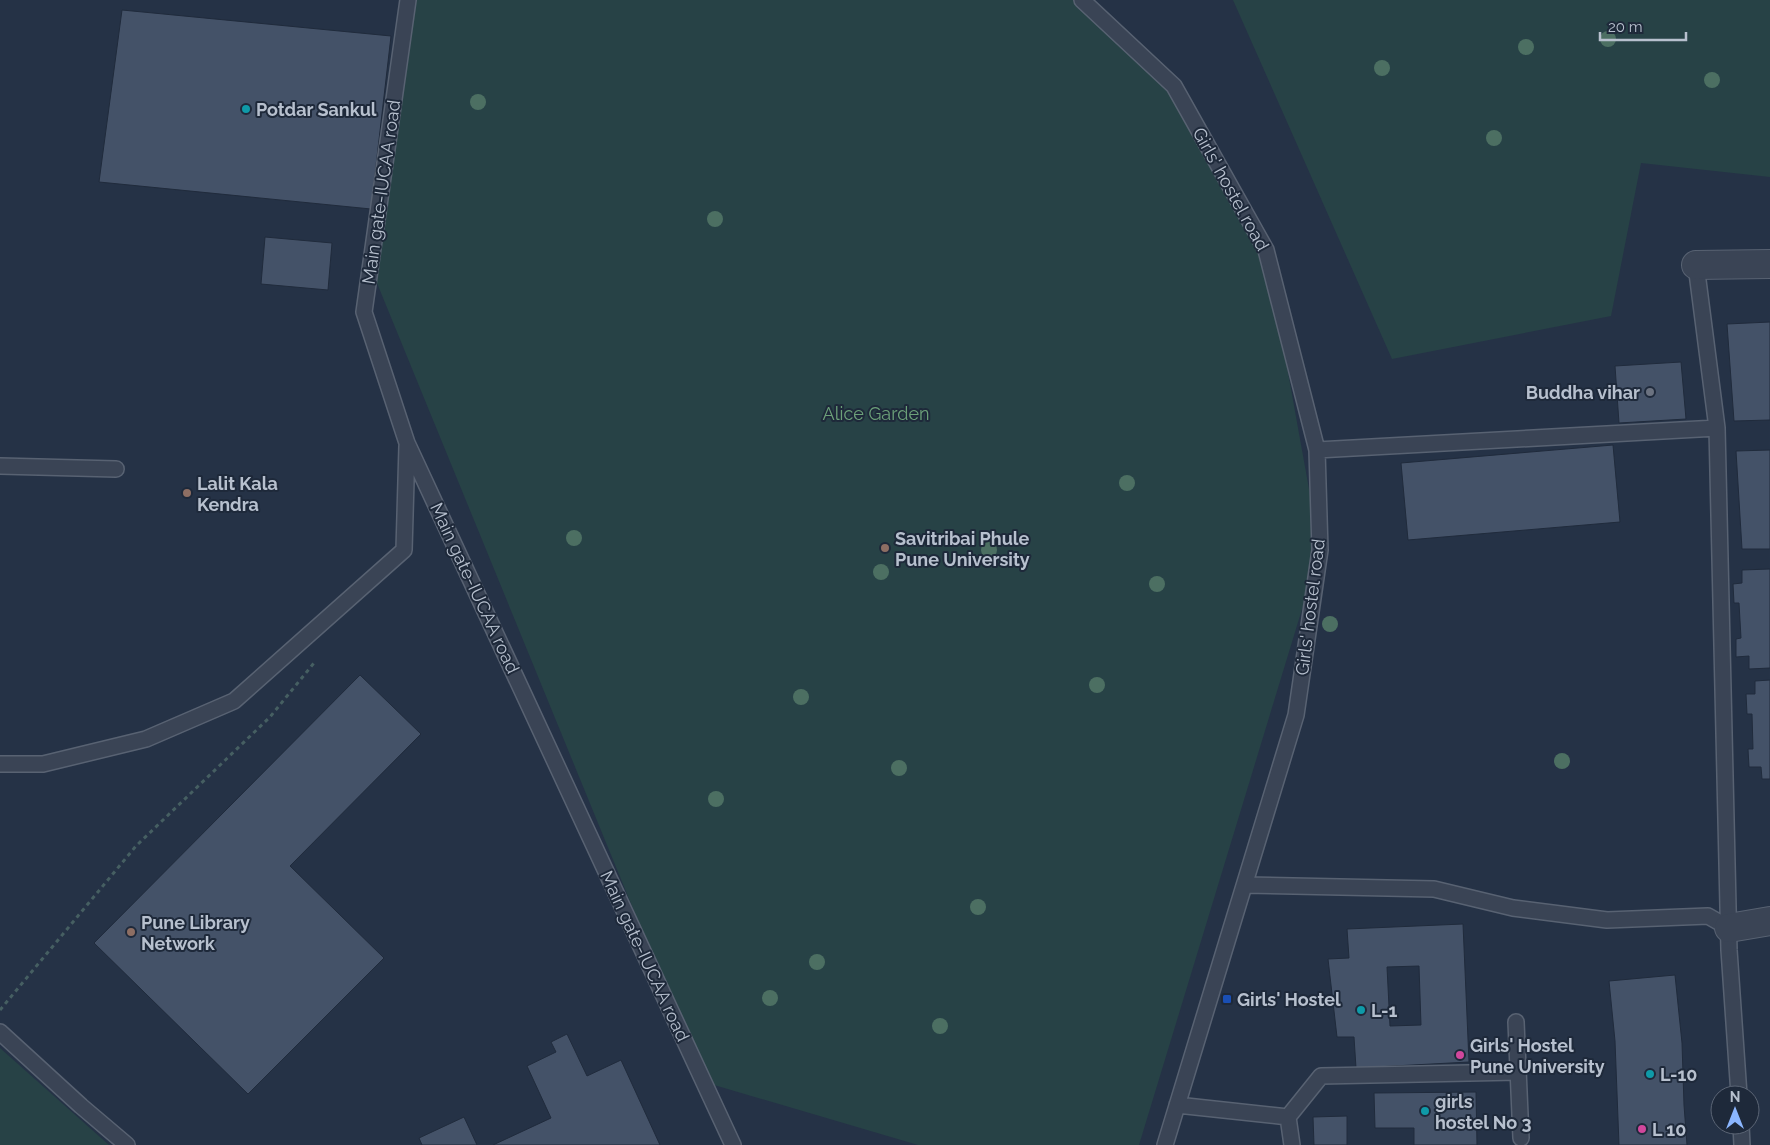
<svg xmlns="http://www.w3.org/2000/svg" width="1770" height="1145" font-family="Raleway,sans-serif">
<style>
.green{fill:#274246}
.building{fill:#445268;stroke:#202b3c;fill-rule:evenodd}
.lines{fill:none;stroke-linecap:round;stroke-linejoin:round}
.service-casing{stroke:#586272;stroke-width:18}
.minor-casing{stroke:#586272;stroke-width:30}
.path{stroke:#465f62;stroke-width:3;stroke-dasharray:4 4;stroke-linecap:butt}
.service{stroke:#3a4455;stroke-width:15}
.minor{stroke:#3a4455;stroke-width:28}
.tree{fill:#4c6f62}
.culture-dot{fill:#0f9aa8;stroke:#1e293a;stroke-width:2}
.worship-dot{fill:#6b7280;stroke:#1e293a;stroke-width:2}
.education-dot{fill:#8d6e63;stroke:#1e293a;stroke-width:2}
.transit-dot{fill:#1a4fb4;stroke:#1e293a;stroke-width:2}
.hotel-dot{fill:#d1479c;stroke:#1e293a;stroke-width:2}
.labels{text-anchor:middle;dominant-baseline:central;stroke-width:4;stroke-linejoin:round;paint-order:stroke}
.poi-label{font-size:18px;font-weight:bold;fill:#b7c0ce;stroke:#1e293a;text-anchor:start}
.street-label{font-size:18px;fill:#b7c0ce;stroke:#1e293a}
.park-label{font-size:18px;fill:#6ca179;stroke:#1e293a}
</style>
<rect width="100%" height="100%" fill="#253246"/>
<path class="green" d="M405,0h668l101,86 92,164 54,300 -181,595h-221l-214,-63 -334,-816z
M1233,0h537v177l-129,-14 -30,153 -219,43z
M0,1048l109,97h-109z"/>
<path class="building" d="M122,10l269,26 -20,173 -272,-27z
M265,237l67,6 -4,47 -67,-6z
M1770,322v98l-36,1 -7,-97z
M1681,362l5,57 -67,4 -4,-57z
M1613,445l7,77 -212,18 -7,-77z
M1770,450v99h-28l-6,-98z
M1770,569v99l-21,1v-13l-13,1v-18l5,-1 -2,-35h-5l-1,-19 9,-1v-13z
M360,675l61,59 -131,132 94,92 -136,136 -154,-151z
M1770,680v99h-8l-1,-12h-12l-1,-18h5l-1,-35h-5l-1,-20h9v-13z
M1463,924l6,138 -113,6 -2,-31h-17l-9,-78 21,-1 -2,-29zM1419,966l2,59 -31,1 -3,-59z
M1675,975l7,68 2,62 3,40h-68l-4,-104 -6,-60z
M567,1034l20,42 34,-16 39,85h-167l58,-27 -24,-52 29,-14 -5,-10z
M1476,1092l1,53h-63v-17h-39l-1,-35z
M1347,1116v29h-33l-1,-28z
M464,1117l13,28h-55l-3,-7z"/>
<g class="lines">
<g class="service-casing">
<path id="service" d="M408,0l-44,312 43,131 326,702
M1082,0l92,86 92,164 51,200 3,100 -24,165 -131,430
M1696,265l21,163 12,522 10,145
M1317,450l400,-22
M0,466l116,3
M0,764h43l103,-25 88,-38 170,-151 3,-104
M1245,885l189,4 79,19 94,12 101,-4 21,12
M1516,1022l5,116
M0,1032l81,74 46,39
M1177,1105l111,12 33,-41 197,-4
M1288,1117l4,28
M1741,1125l1,20"/>
</g>
<g class="minor-casing">
<path id="minor" d="M1696,265l74,-1
M1729,928l41,-7"/>
</g>
<path class="path" d="M0,1010l136,-164 134,-129 44,-54"/>
<use href="#service" class="service"/>
<use href="#minor" class="minor"/>
</g>
<g class="tree">
<circle cx="1608" cy="39" r="8"/>
<circle cx="1526" cy="47" r="8"/>
<circle cx="1382" cy="68" r="8"/>
<circle cx="1712" cy="80" r="8"/>
<circle cx="478" cy="102" r="8"/>
<circle cx="1494" cy="138" r="8"/>
<circle cx="715" cy="219" r="8"/>
<circle cx="1127" cy="483" r="8"/>
<circle cx="574" cy="538" r="8"/>
<circle cx="989" cy="550" r="8"/>
<circle cx="881" cy="572" r="8"/>
<circle cx="1157" cy="584" r="8"/>
<circle cx="1330" cy="624" r="8"/>
<circle cx="1097" cy="685" r="8"/>
<circle cx="801" cy="697" r="8"/>
<circle cx="1562" cy="761" r="8"/>
<circle cx="899" cy="768" r="8"/>
<circle cx="716" cy="799" r="8"/>
<circle cx="978" cy="907" r="8"/>
<circle cx="817" cy="962" r="8"/>
<circle cx="770" cy="998" r="8"/>
<circle cx="940" cy="1026" r="8"/>
</g>
<g class="culture-dot">
<circle cx="246" cy="109" r="5"/>
<circle cx="1361" cy="1010" r="5"/>
<circle cx="1650" cy="1074" r="5"/>
<circle cx="1425" cy="1111" r="5"/>
</g>
<circle class="worship-dot" cx="1650" cy="392" r="5"/>
<g class="education-dot">
<circle cx="187" cy="493" r="5"/>
<circle cx="885" cy="548" r="5"/>
<circle cx="131" cy="932" r="5"/>
</g>
<rect class="transit-dot" x="1222" y="994" width="10" height="10" rx="2.5"/>
<g class="hotel-dot">
<circle cx="1460" cy="1055" r="5"/>
<circle cx="1642" cy="1129" r="5"/>
</g>
<g class="labels">
<g class="poi-label">
<text x="256" y="109">Potdar Sankul</text>
<text x="1640" y="392" text-anchor="end">Buddha vihar</text>
<text x="197" y="483">Lalit Kala<tspan x="197" dy="21">Kendra</tspan></text>
<text x="895" y="538">Savitribai Phule<tspan x="895" dy="21">Pune University</tspan></text>
<text x="141" y="922">Pune Library<tspan x="141" dy="21">Network</tspan></text>
<text x="1237" y="999">Girls' Hostel</text>
<text x="1371" y="1010">L-1</text>
<text x="1470" y="1045">Girls' Hostel<tspan x="1470" dy="21">Pune University</tspan></text>
<text x="1660" y="1074">L-10</text>
<text x="1435" y="1101">girls<tspan x="1435" dy="21">hostel No 3</tspan></text>
<text x="1652" y="1129">L 10</text>
</g>
<g class="street-label">
<text transform="translate(1231 189) rotate(61)">Girls' hostel road</text>
<text transform="translate(381 192) rotate(-82)">Main gate-IUCAA road</text>
<text transform="translate(475 588) rotate(65)">Main gate-IUCAA road</text>
<text transform="translate(1310 607) rotate(-83)">Girls' hostel road</text>
<text transform="translate(645 956) rotate(65)">Main gate-IUCAA road</text>
</g>
<g class="park-label">
<text x="876" y="413">Alice Garden</text>
</g>
</g>
<g transform="translate(1735 1110)"><circle r="24" fill="#1e293a" stroke="#5b6575"/>
<path d="M0-4L9 19L0 12L-9 19Z" fill="#8bb6ff"/>
<text y="-8" font-size="14" font-weight="bold" text-anchor="middle" fill="#b7c0ce">N</text>
</g>
<path d="M1600 32v8h86v-8" fill="none" stroke="#b7c0ce" stroke-width="2.5"/>
<text x="1608" y="32" font-size="15" fill="#b7c0ce" stroke="#1e293a" stroke-width="4" paint-order="stroke">20 m</text>
</svg>
